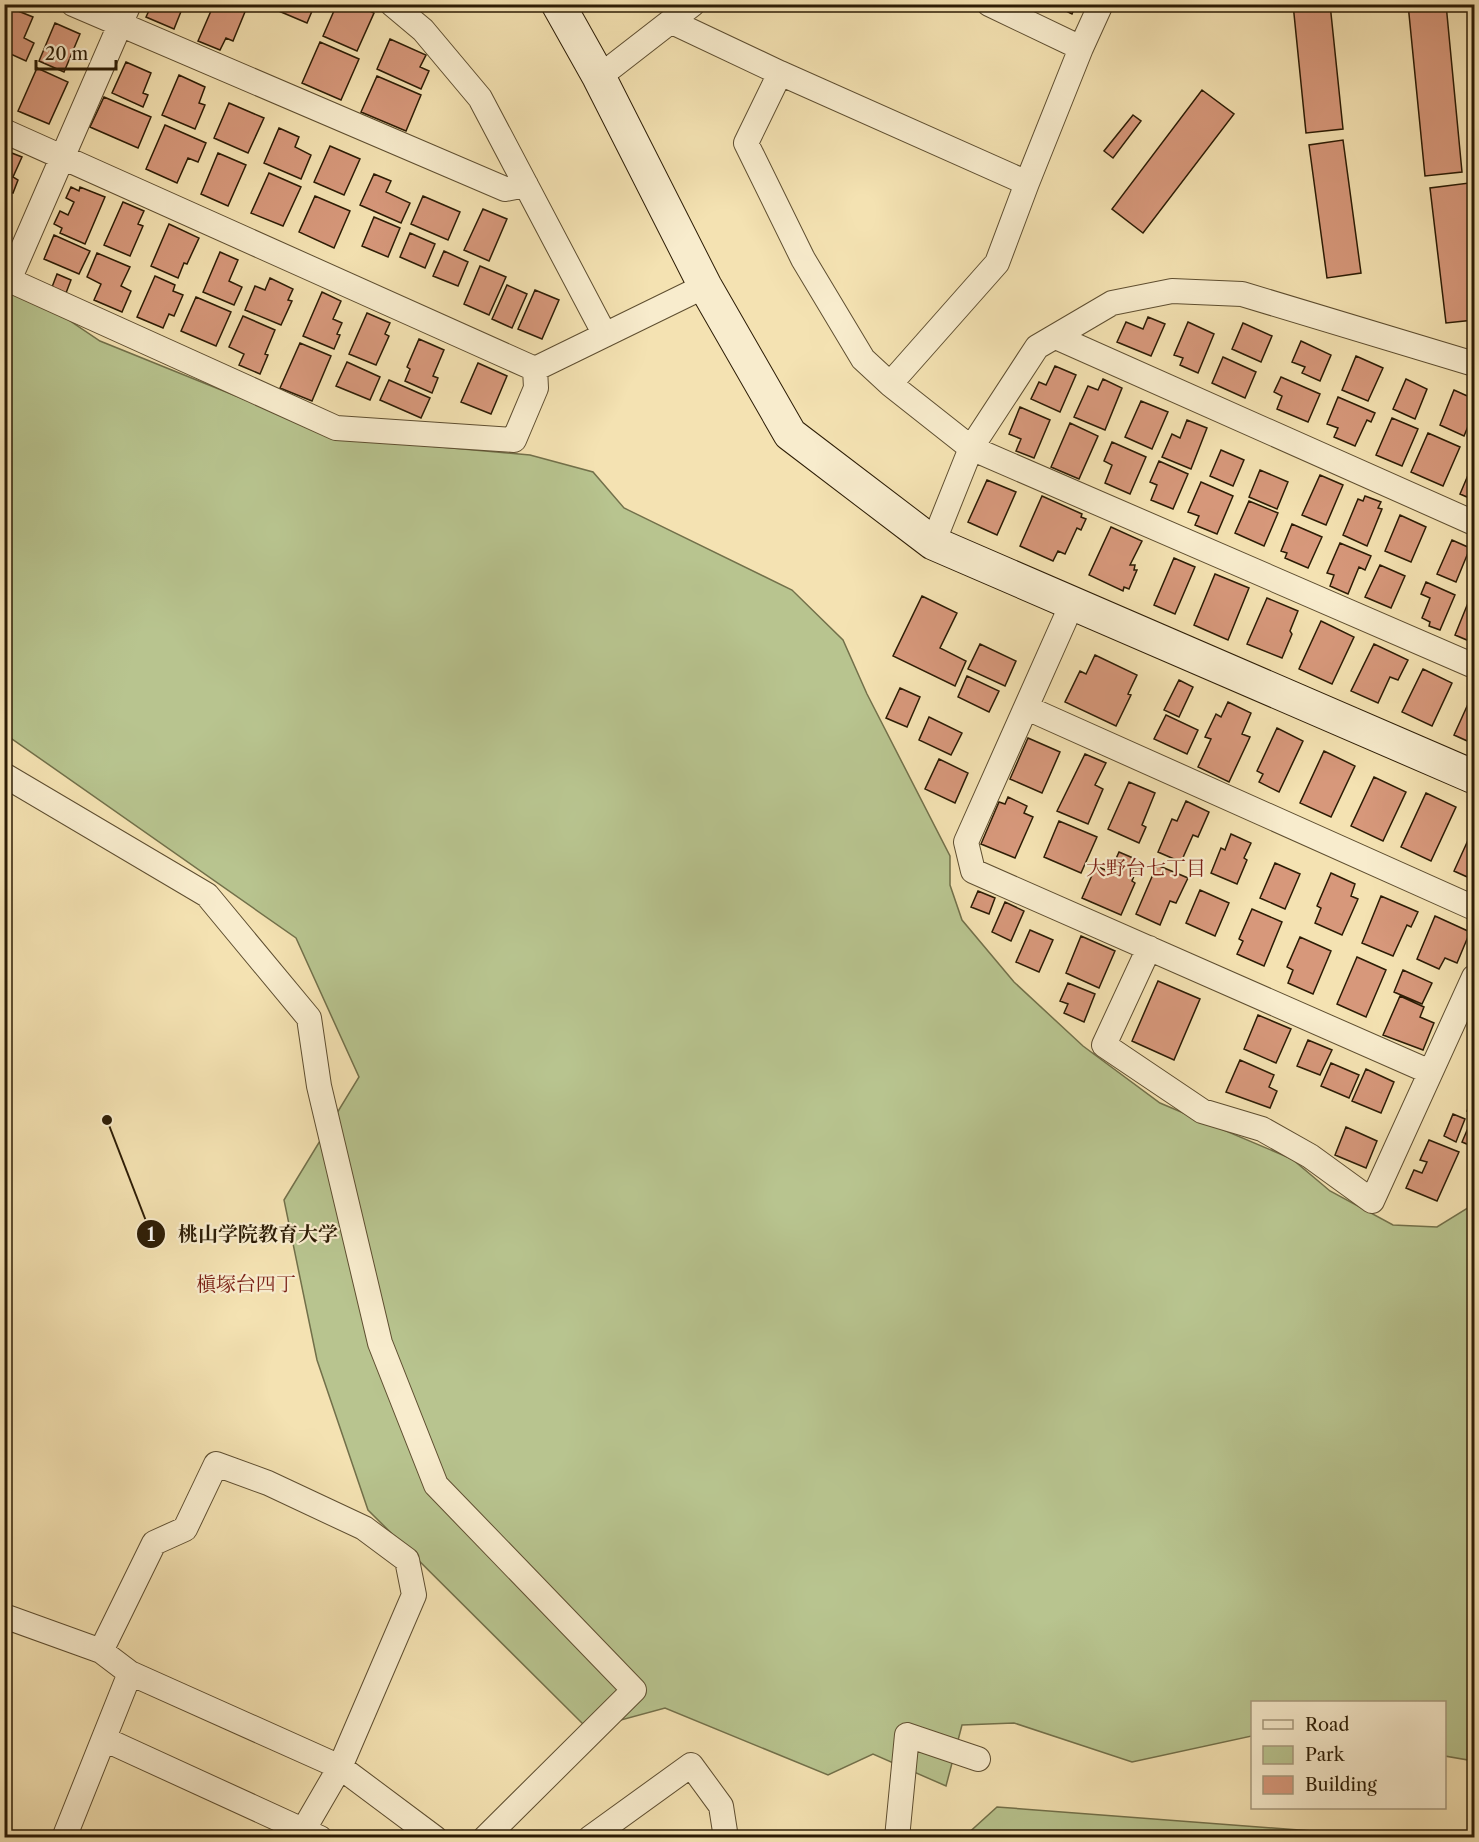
<svg xmlns="http://www.w3.org/2000/svg" width="1479" height="1842" font-family="'Libre Caslon Text','Noto Serif JP',serif">
<style>
.green{fill:#b8c48f;stroke:#72704a;stroke-width:1.5}
.building{fill:#d7987b;stroke:#2c1c05;stroke-width:1.5}
.lines{fill:none;stroke-linecap:round;stroke-linejoin:round}
.street-casing{stroke:#5e4e30;stroke-width:26}
.secondary-casing{stroke:#2c1c05;stroke-width:35}
.street{stroke:#f8eccd;stroke-width:24}
.secondary{stroke:#f8eccd;stroke-width:33}
.labels{text-anchor:middle;dominant-baseline:central;stroke-width:4.5;stroke-linejoin:round;paint-order:stroke}
.neighbourhood-label{font-size:20px;fill:#7a1f14;stroke:#f8eccd}
.leader{fill:none;stroke:#2c1c05;stroke-width:2}
.callout-dot{fill:#2c1c05;stroke:#f8eccd;stroke-width:2}
.mark-label{font-size:18px;text-anchor:middle;font-weight:bold;fill:#fff}
.callout-label{font-size:20px;text-anchor:middle;font-weight:bold;fill:#2c1c05;stroke:#f8eccd;stroke-width:4.5;stroke-linejoin:round;paint-order:stroke}
</style>
<rect width="100%" height="100%" fill="#f4e2b2"/>
<filter id="stains"><feTurbulence type="fractalNoise" baseFrequency=".00333" numOctaves="4"/><feColorMatrix values="0 0 0 0 .2 0 0 0 0 .09 0 0 0 0 .02 0 0 0 .5 -.17"/></filter>
<radialGradient id="worn" r=".72"><stop offset=".6" stop-color="#630" stop-opacity="0"/><stop offset="1" stop-color="#630" stop-opacity=".3"/></radialGradient>
<path class="green" d="M4,261l13,24 83,56 146,59 128,41 156,14 63,17 31,36 168,82 51,50 24,54 83,162v29l12,35 52,62 69,64 77,57 132,56 38,32 63,34 44,2 37,-23v557l-29,-5 -1,-54h-192v34l-120,26 -118,-39 -52,2 -16,61 -73,-32 -45,21 -163,-67 -77,21 -220,-219 -51,-150 -33,-160 75,-123 -63,-139 -291,-204z
M997,1807l394,30h-427z"/>
<path class="building" d="M152,4h32l-10,25 -28,-12z
M214,4h29l4,3 -14,34 -7,-3 -6,12 -22,-9z
M276,4h39l-8,19 -33,-14z
M337,4h18l19,9 -17,38 -34,-15z
M1052,4h24l-4,10z
M1293,4h37l13,125 -37,4z
M1408,4h38l16,168 -37,4z
M8,7l25,10 -9,21 10,5 -8,18 -22,-10v-35z
M55,23l25,11 -16,38 -25,-11z
M390,39l36,16 -6,12 9,4 -8,18 -44,-20z
M320,42l39,17 -18,41 -39,-17z
M126,62l25,11 -8,20 5,2 -5,12 -31,-14z
M37,68l31,14 -19,42 -31,-13z
M179,75l26,12 -6,16 6,2 -10,24 -33,-14z
M377,76l44,19 -15,36 -45,-19z
M1202,90l32,24 -91,119 -31,-24z
M104,97l47,20 -13,31 -48,-21z
M229,103l35,15 -16,35 -34,-15z
M1133,115l8,6 -28,37 -9,-7z
M165,125l41,18 -8,19 -10,-4 -11,25 -31,-14z
M279,128l20,9 -4,10 16,8 -10,24 -37,-16z
M1343,140l18,133 -34,5 -18,-133z
M330,146l30,13 -16,36 -30,-13z
M4,150l18,7 -9,20 5,3 -5,13 -6,-2 -3,6z
M218,153l28,12 -18,41 -27,-12z
M269,173l32,14 -18,39 -32,-13z
M374,174l17,7 -5,11 24,11 -9,20 -41,-18z
M1469,183l5,50v87l-28,3 -16,-135z
M71,187l8,4 1,-4 25,10 -20,47 -25,-11 2,-5 -8,-4 6,-13 8,4 6,-13 -8,-4z
M315,196l35,15 -16,37 -35,-16z
M423,196l37,16 -12,28 -37,-16z
M123,202l21,9 -6,13 5,2 -13,30 -26,-11z
M483,209l24,10 -18,42 -25,-11z
M374,217l26,11 -12,29 -26,-11z
M169,224l30,14 -12,26 -3,-1 -6,15 -27,-12z
M410,233l25,11 -10,24 -25,-11z
M54,235l36,16 -11,23 -35,-15z
M444,251l24,11 -10,24 -25,-10z
M220,252l18,8 -9,21 13,6 -8,18 -31,-13z
M97,253l33,14 -9,19 10,5 -9,21 -28,-12 7,-16 -14,-7z
M480,266l26,11 -17,38 -25,-11z
M57,274l14,6 -5,13 -14,-6z
M155,276l20,9 -2,6 10,4 -9,21 -5,-2 -6,14 -26,-11z
M270,278l23,11 -5,11 4,1 -11,24 -36,-15 10,-24 10,4z
M507,285l20,9 -15,34 -20,-9z
M535,290l24,10 -17,39 -24,-10z
M322,292l19,9 -8,18 9,4 -5,11 3,1 -6,14 -31,-13z
M196,297l35,15 -15,34 -35,-15z
M367,313l23,10 -5,11 4,2 -13,29 -27,-11z
M243,316l32,14 -10,24 3,1 -8,19 -21,-9 5,-11 -15,-7z
M1148,317l17,7 -14,32 -34,-14 9,-20 17,7z
M1188,322l26,12 -16,39 -18,-8 3,-7 -9,-3z
M1243,323l29,13 -11,26 -29,-13z
M419,339l25,11 -11,26 5,2 -6,15 -27,-12 5,-12 -3,-2z
M1301,341l30,14 -11,26 -18,-8 3,-6 -13,-5z
M300,343l31,13 -19,45 -32,-13z
M1356,356l27,12 -15,33 -26,-11z
M1223,357l33,15 -11,26 -33,-15z
M347,362l33,15 -10,23 -34,-14z
M478,363l29,13 -16,38 -30,-12z
M1055,366l21,9 -16,37 -29,-13 8,-17 7,3z
M1281,377l39,17 -12,28 -31,-13 5,-13 -8,-4z
M1103,379l19,9 -17,42 -31,-13 14,-31 10,4z
M1406,379l21,10 -12,30 -22,-10z
M389,380l41,18 -9,20 -41,-18z
M1454,390l20,9v13l-10,24 -24,-11z
M1338,397l37,16 -4,9 -4,-2 -12,26 -21,-9 4,-9 -11,-4z
M1141,401l27,11 -16,37 -27,-12z
M1020,407l30,13 -16,38 -18,-7 5,-12 -12,-5z
M1392,418l26,11 -16,37 -26,-11z
M1187,420l20,8 -16,41 -29,-12 10,-23 8,4z
M1070,423l28,13 -19,43 -28,-12z
M1428,433l32,14 -17,39 -32,-14z
M1112,442l34,15 -16,37 -25,-11 7,-18 -8,-4z
M1221,450l23,10 -11,26 -23,-10z
M1159,461l29,13 -15,35 -22,-9 6,-15 -7,-3z
M1474,461v39l-14,-6z
M1260,470l28,12 -11,27 -28,-12z
M1320,475l23,10 -17,40 -24,-10z
M987,480l29,12 -19,43 -29,-13z
M1201,482l32,14 -16,38 -22,-9 4,-9 -11,-4z
M1042,496l40,18 -1,3 5,2 -5,11 -4,-2 -12,26 -7,-3 -5,10 -33,-15z
M1365,496l16,6 -3,6 4,1 -15,37 -24,-11 15,-36 5,2z
M1249,501l29,12 -14,33 -29,-13z
M1400,515l26,12 -15,35 -26,-11z
M1292,524l30,13 -14,31 -23,-10 2,-5 -6,-2z
M1111,527l31,14 -12,24h5l-1,5h3l-8,19 -5,-2 -1,4 -34,-16z
M1452,540l18,8 -14,34 -19,-8z
M1340,543l31,13 -6,14 -6,-3 -11,27 -18,-8 4,-11 -7,-2z
M1174,558l21,9 -20,47 -21,-9z
M1380,565l25,11 -14,32 -26,-11z
M1215,574l34,14 -21,52 -34,-15z
M1426,582l29,13 -15,35 -11,-4 1,-4 -8,-4 8,-20 -9,-4z
M922,596l35,17 -17,35 26,13 -11,25 -62,-30z
M1267,598l31,13 -8,20 2,3 -10,24 -35,-14z
M1470,598l4,2v43l-19,-8z
M1321,621l33,16 -22,47 -33,-15z
M980,644l36,17 -11,25 -37,-17z
M1374,644l34,16 -10,20 -8,-3 -12,26 -27,-12z
M1095,655l42,20 -9,19 3,1 -15,31 -51,-24 15,-31 6,3z
M1423,669l29,14 -20,43 -30,-14z
M967,676l32,15 -10,21 -31,-15z
M1179,680l14,7 -14,30 -15,-7z
M900,688l20,9 -13,30 -21,-9z
M1473,693l1,1v50l-20,-9z
M1228,702l23,11 -9,21 8,3 -21,45 -31,-15 13,-28 -6,-2 11,-23 5,3z
M1166,715l32,15 -11,24 -33,-15z
M929,717l33,16 -11,22 -32,-15z
M1277,728l26,13 -24,51 -20,-10 4,-8 -6,-3z
M1028,738l32,14 -18,41 -32,-14z
M1324,751l31,15 -24,51 -31,-14z
M1085,754l21,9 -11,22 8,4 -15,35 -31,-13z
M939,759l29,14 -13,30 -30,-14z
M1374,777l32,15 -23,49 -32,-15z
M1129,782l26,11 -13,32 4,2 -7,16 -31,-14z
M1426,793l30,14 -25,54 -30,-14z
M1008,797l19,9 -3,7 9,4 -18,41 -34,-14 18,-42 6,2z
M1186,801l23,11 -11,25 -5,-2 -12,27 -23,-10 14,-33 5,2z
M1059,821l38,16 -16,36 -37,-16z
M1474,827v53l-20,-9z
M1231,834l20,9 -7,15 3,2 -10,24 -26,-11 10,-25 4,2z
M1119,852l21,9 -8,20 3,2 -14,32 -39,-17 14,-32 14,6z
M1275,863l25,11 -15,35 -25,-11z
M1157,865l31,13 -12,25 -6,-2 -10,24 -24,-11z
M1331,873l24,11 -4,12 7,3 -16,36 -27,-12 6,-15 -4,-2z
M1200,890l29,13 -14,33 -29,-13z
M978,891l17,7 -6,16 -18,-7z
M1381,896l37,16 -7,15 -4,-2 -14,31 -31,-13z
M1005,902l19,9 -13,30 -19,-9z
M1252,909l30,13 -18,44 -27,-12 6,-13 -4,-2z
M1435,916l35,16 -13,31 -12,-5 -6,11 -22,-10z
M1030,930l23,10 -14,32 -23,-10z
M1081,936l34,15 -16,37 -33,-15z
M1300,937l31,14 -18,43 -25,-11 5,-13 -6,-3z
M1357,957l29,13 -20,47 -29,-13z
M1403,970l29,13 -10,21 -28,-12z
M1158,981l42,18 -26,61 -42,-19z
M1068,983l27,11 -11,28 -20,-9 4,-9 -8,-3z
M1400,996l24,11 -4,10 14,6 -11,27 -40,-15z
M1258,1015l33,14 -15,34 -32,-14z
M1308,1040l24,10 -12,25 -23,-9z
M1240,1060l34,15 -5,12 8,4 -7,17 -44,-16z
M1331,1063l28,12 -10,23 -28,-12z
M1366,1069l28,13 -13,31 -29,-12z
M1473,1096l1,1v50l-12,-5 12,-28 -7,-3z
M1453,1114l12,5 -9,23 -12,-6z
M1346,1127l31,14 -11,27 -31,-13z
M1429,1140l30,12 -22,49 -31,-13 8,-18 8,3 5,-11 -7,-2z"/>
<g class="lines">
<g class="street-casing">
<path id="street" d="M73,4l432,185 21,-4
M129,4l-120,276 327,148 178,12 22,-52 -1,-19
M392,4l31,26 57,68 125,237
M989,4l92,44 -54,135
M672,22l108,51 -34,70 57,116 60,100 27,25 81,64 503,218
M1081,48l20,-44
M780,73l247,110 -30,80 -107,121
M599,77l94,-73
M4,131l531,238 170,-83
M1056,337l418,186
M933,543l38,-95 66,-101 75,-44 60,-12 70,3 232,70
M1072,604l-106,238 7,29 457,201
M1027,708l447,200
M4,775l203,120 102,123 10,68 61,257 56,142 198,205 -149,148
M1149,948l-45,97 98,66 60,18 48,27 62,45 102,-224
M4,1616l97,35 29,22 210,94 95,71
M101,1651l53,-108 31,-14 31,-65 52,19 96,45 43,32 7,35 -74,172 -36,62
M104,1739l216,99
M64,1838l66,-165
M590,1838l101,-73 30,41 5,32
M897,1838l10,-103 71,24"/>
</g>
<g class="secondary-casing">
<path id="secondary" d="M558,4l41,73 106,209 85,148 143,109 541,234"/>
</g>
<use href="#street" class="street"/>
<use href="#secondary" class="secondary"/>
</g>
<g class="labels">
<g class="neighbourhood-label">
<text x="1146" y="868">大野台七丁目</text>
<text x="246" y="1284">槇塚台四丁</text>
</g>
</g>
<path class="leader" d="M107 1120L151 1234"/>
<g class="callout-dot">
<circle cx="107" cy="1120" r="6"/>
<circle cx="151" cy="1234" r="15"/>
</g>
<g class="mark-label">
<text x="151" y="1241">1</text>
</g>
<g class="callout-label">
<text x="258" y="1241">桃山学院教育大学</text>
</g>
<rect width="1479" height="1842" fill="none" stroke="#f4e2b2" stroke-width="24"/>
<rect x="6" y="6" width="1467" height="1830" fill="none" stroke="#2c1c05" stroke-width="3"/>
<rect x="12" y="12" width="1455" height="1818" fill="none" stroke="#2c1c05" stroke-width="1.5"/>
<rect x="1251" y="1701" width="195" height="108" fill="#f8eccd" stroke="#a6997d" stroke-width="1.5"/>
<rect x="1263" y="1720" width="30" height="9" fill="#f8eccd" stroke="#a6997d" stroke-width="1.5"/>
<text x="1305" y="1731" font-size="18" fill="#2c1c05">Road</text>
<rect x="1263" y="1746" width="30" height="18" fill="#b8c48f" stroke="#a6997d" stroke-width="1.5"/>
<text x="1305" y="1761" font-size="18" fill="#2c1c05">Park</text>
<rect x="1263" y="1776" width="30" height="18" fill="#d7987b" stroke="#a6997d" stroke-width="1.5"/>
<text x="1305" y="1791" font-size="18" fill="#2c1c05">Building</text>
<path d="M36 60v9h80v-9" fill="none" stroke="#2c1c05" stroke-width="3"/>
<text x="45" y="60" font-size="18" fill="#2c1c05" stroke="#f8eccd" stroke-width="4.5" paint-order="stroke">20 m</text>
<rect width="100%" height="100%" filter="url(#stains)"/>
<rect width="100%" height="100%" fill="url(#worn)"/>
</svg>
